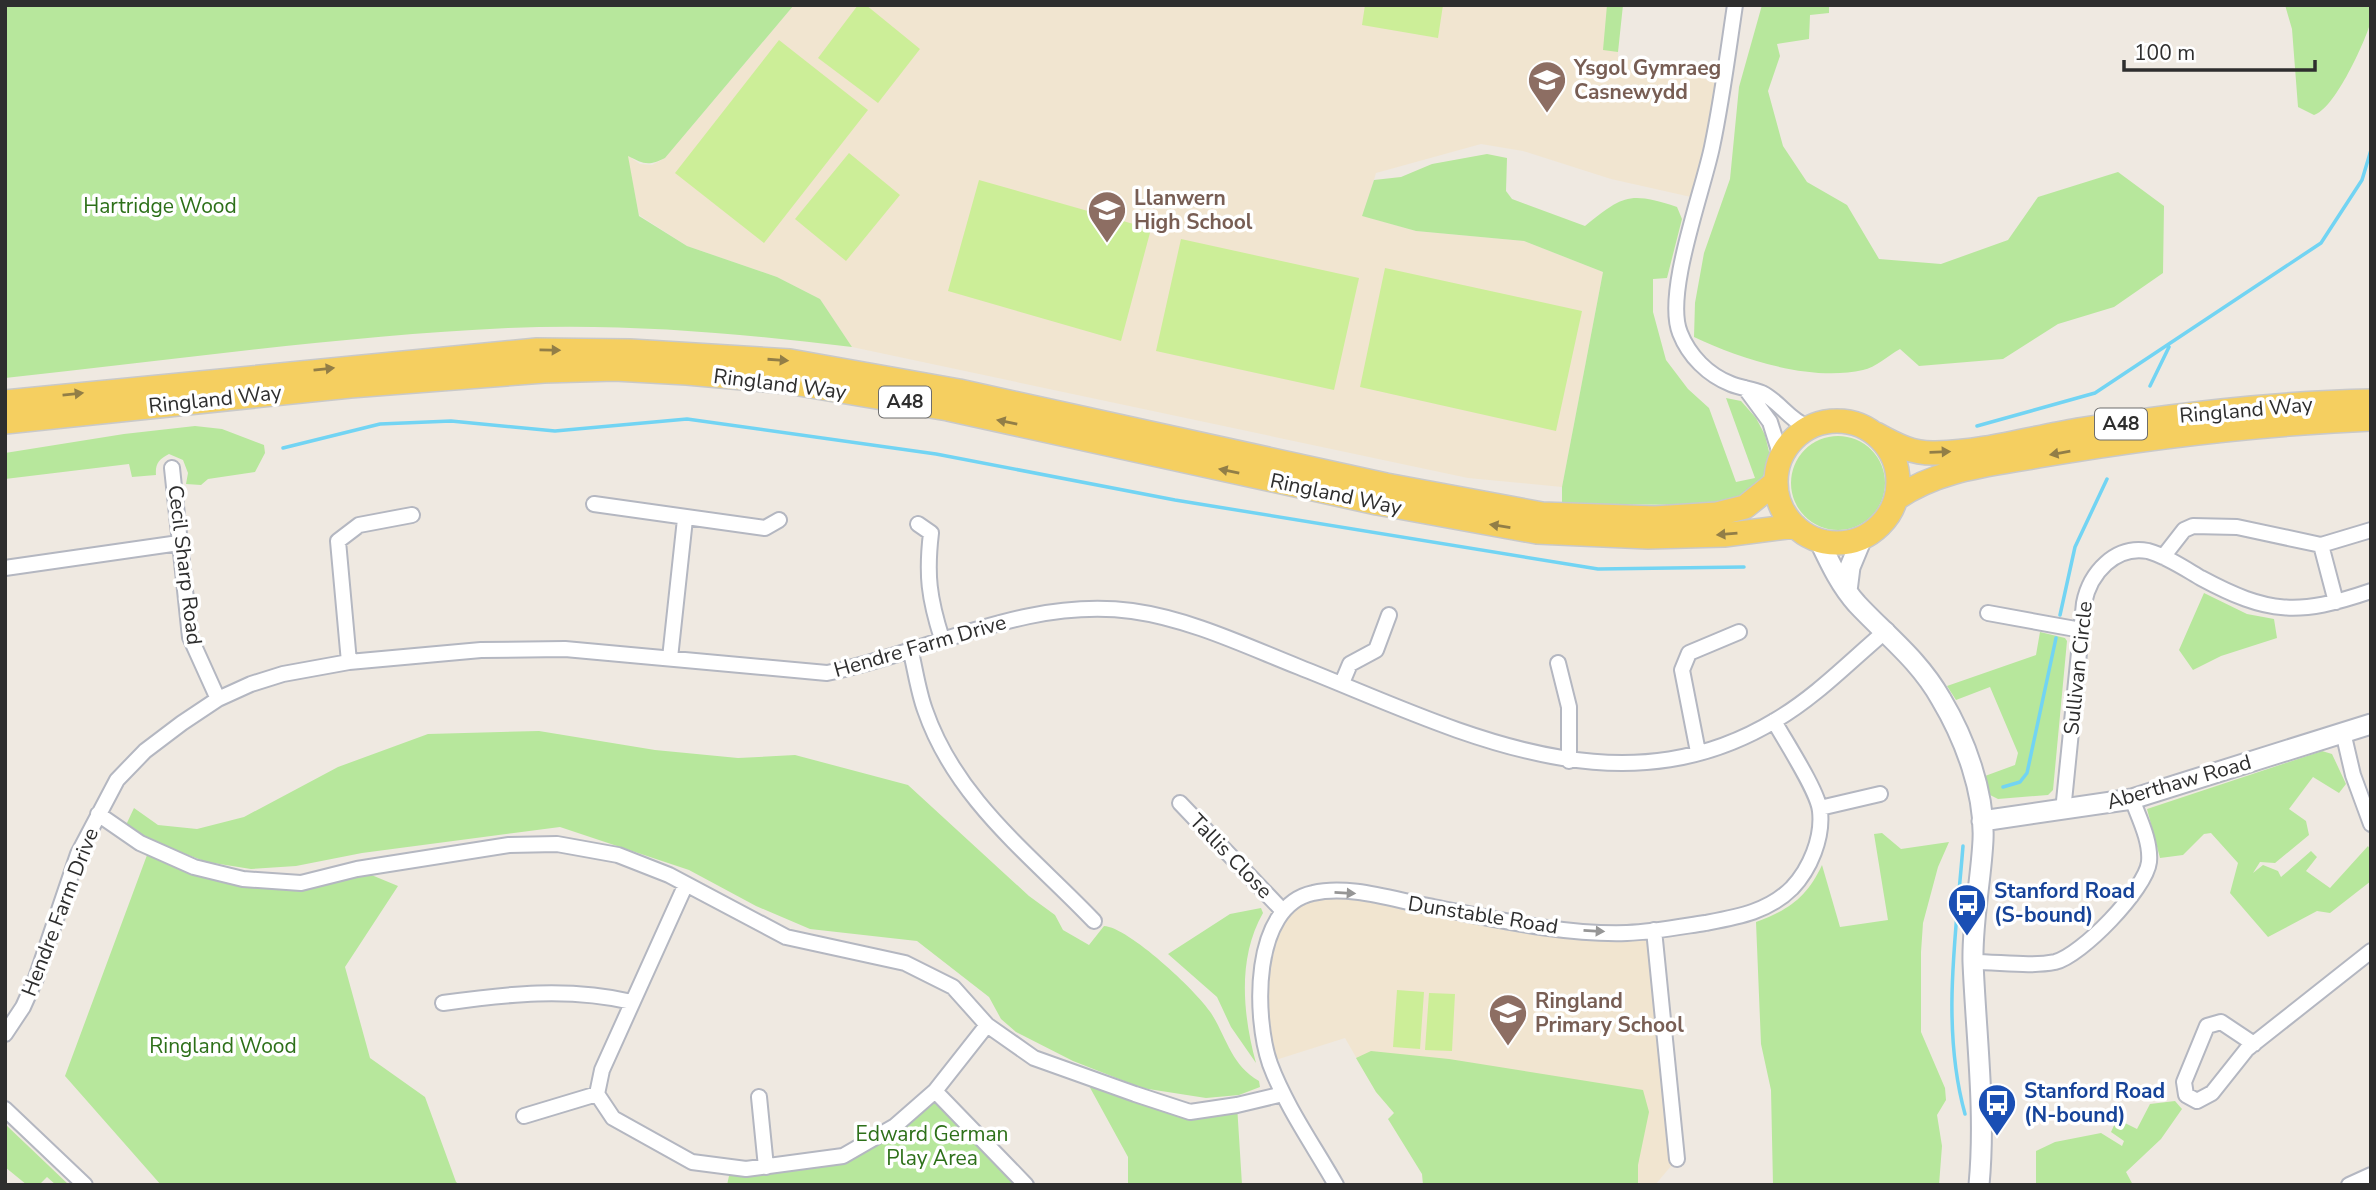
<svg xmlns="http://www.w3.org/2000/svg" width="2376" height="1190" font-family="'Nunito Sans',sans-serif">
<style>
.education{fill:#f1e5d0}
.green{fill:#b7e79c}
.pitch{fill:#ccee98}
.lines{fill:none;stroke-linecap:round;stroke-linejoin:round}
.stream{stroke:#72d4f3;stroke-width:3.5}
.minor-casing{stroke:#b4b7c1;stroke-width:18}
.tertiary-casing{stroke:#b4b7c1;stroke-width:23}
.primary-casing{stroke:#c9c9c9;stroke-width:26}
.minor{stroke:#fff;stroke-width:14}
.tertiary{stroke:#fff;stroke-width:19}
.primary{stroke:#f5cf60;stroke-width:23}
.oneway{fill:#927e47}
.oneway2{fill:#969696}
.labels{text-anchor:middle;dominant-baseline:central;stroke-width:7;stroke-linejoin:round;paint-order:stroke}
.shield{fill:#fff;stroke:#6d6d6d;stroke-width:2}
.shield-label{font-size:19px;font-weight:bold;fill:#2e2e2e}
.education-label{font-size:21px;font-weight:bold;fill:#785e54;stroke:#fff;text-anchor:start}
.park-label{font-size:21px;fill:#2d7019;stroke:#fff}
.street-label{font-size:21px;fill:#2e2e2e;stroke:#fff}
.transit-label{font-size:21px;font-weight:bold;fill:#164399;stroke:#fff;text-anchor:start}
</style>
<rect width="100%" height="100%" fill="#efe9e1"/>
<path class="education" d="M794,5h814l-2,43 12,4v6l106,17 -24,124 -89,-20 -88,-28 -42,-7 -105,29 -13,43 53,15 108,10 79,31 -41,215 -94,-9 -616,-131 -32,-48 -43,-22 -90,-31 -48,-31 -12,-60 13,9 12,1 13,-7z
M1313,892l219,32 122,6 23,229 -22,26h-199l-80,-93 -31,-54 -76,24 -7,-78 20,-74z"/>
<path class="green" d="M5,5h789l-129,153c-17,9 -23,5 -37,-2l11,60 48,30 90,31 43,22 32,48c-114,-14 -229,-24 -344,-19 -168,8 -336,32 -503,50z
M1607,5h16l-5,47 -15,-2z
M1762,5h67v8l-19,2 -1,24 -32,5 3,12 -12,35 15,55 24,36 40,23 32,54 62,5 67,-24 30,-43 80,-25 46,34 -1,67 -49,34 -56,17 -55,35 -84,7 -19,-17c-11,6 -25,19 -37,21 -52,12 -123,-11 -169,-33l1,-34 9,-50 26,-74 9,-92z
M2285,5h86c0,7 1,16 -2,22 -7,21 -35,82 -55,88l-16,-8 -6,-78z
M1487,154l20,4 -1,33 6,8 73,27c38,-30 43,-35 92,-19l5,12 -15,59 -14,1v33l13,48 22,29 21,19 27,74 19,-4 -29,-80 15,3 15,17 9,17 5,21 -10,30 -24,13 -23,6 -151,-1v-17l41,-215 -79,-31 -108,-10 -54,-15 12,-36 27,-3 31,-13z
M195,426l27,3 42,16 1,8 -10,19 -47,7 -7,6 -15,-1 2,-11 -5,-13 -14,-6c-10,5 -14,10 -13,21l-24,2 -3,-13 -124,15v-26l119,-19z
M1791 483a47 47 0 1 1 94 0a47 47 0 1 1-94 0Z
M2204,593l43,21 27,5 3,19 -56,18 -28,14 -14,-20z
M2040,632l25,6 2,3 -14,149 -5,5 -50,4 -8,-4 -5,-19 30,-11 3,-12 -28,-66 -34,13 -9,-14 89,-31z
M539,731l116,19 83,8 57,-3 113,30 121,111 26,19 8,15 26,15 15,-19c24,1 93,65 107,87 16,25 20,52 48,68l1,6 -21,8 -33,3 -64,-10 -69,-27 -57,-29 -15,-13 -12,-22 -72,-56 -107,-12 -54,-23 -67,-36 -129,-43 -198,26 -66,13 -45,3 -44,-7 -57,-21 -24,-16 8,-17 24,17 39,4 47,-12 94,-50 90,-33z
M2322,751l10,3 14,30 -7,9 -26,-16 -24,32 17,12 3,14 -34,28 -15,-1 -7,11 10,-8 15,6 3,6 30,-26 6,6 -11,14 24,17 38,-42 3,5v30l-41,32 -13,-2 -49,26 -38,-44 8,-30 -27,-30 -7,1 -21,21 -23,3 -13,-49z
M1882,833l19,16 48,-7 -11,25 -15,56 -2,29v80l24,56 1,12 -9,15 5,31 -3,39h-166l-2,-95 -10,-46 -5,-122c33,-12 51,-25 66,-57l18,62 48,-7 -14,-86z
M150,847l44,20 107,16 56,-14 41,17 -53,81 25,91 55,39 31,85 4,3h-299l-96,-109z
M1261,908l2,5c-26,45 -20,103 -7,150l-25,-36 -14,-30 -49,-43 62,-40z
M1371,1051l78,8 194,31 6,22 -11,53v20h-215l-1,-11 -34,-55 6,-6 -18,-21 -20,-34z
M1082,1073l108,39 47,-7 5,80h-114v-28z
M935,1091l91,94h-299l4,-18 112,-11z
M2175,1101l7,8 -21,30 -35,33 7,13h-97v-34l19,-9 46,-9 21,13 2,-5 -13,-9 6,-13 20,10 13,-25z
M5,1124l64,61h-13l-9,-8 -8,8h-12l-22,-18z"/>
<path class="pitch" d="M858,5h8l54,44 -42,54 -60,-45z
M1365,5h78l-5,33 -76,-13z
M779,40l89,70 -104,133 -89,-70z
M849,153l51,42 -54,66 -51,-42z
M979,180l172,49 -30,112 -173,-50z
M1181,239l178,39 -25,112 -178,-39z
M1385,268l197,43 -26,120 -196,-44z
M1397,990l27,2 -4,57 -27,-2z
M1429,993l26,1 -3,57 -27,-1z"/>
<g class="lines">
<path class="stream" d="M2150,386l19,-39
M1977,426l118,-33 226,-150 41,-63 9,-30
M283,448l97,-24 71,-3 104,10 132,-12 249,35 239,46 423,69 146,-2
M2060,615l15,-68 32,-68
M2003,787l17,-5 7,-9 29,-135
M1963,846c-7,89 -22,181 2,268"/>
<g class="minor-casing">
<path id="minor" d="M1735,5c-7,47 -13,95 -23,142 -9,44 -48,147 -32,186 9,23 28,42 51,51 10,4 21,5 31,9 18,9 27,27 46,34
M1745,388l25,34 11,35
M172,468l18,169 28,62
M594,504l171,24 14,-8
M918,524l13,9c-5,42 -2,65 11,106
M2321,545l15,57
M2163,557l21,-27 9,-4 44,1 84,18 50,-15
M5,568l174,-25
M1988,613l93,17
M910,648c5,20 8,43 15,62 31,90 106,145 169,211
M670,658l15,-139
M349,662l-11,-121 21,-16 53,-10
M1558,663l11,44v54
M1342,683l8,-19 26,-14 13,-35
M2343,732l10,43 18,49
M1698,752l-16,-82 7,-17 50,-21
M1180,803l102,107
M1820,808l60,-14
M2063,811l21,-208c6,-30 31,-58 64,-52 18,5 36,17 53,27 67,36 97,38 170,13
M98,814l42,29 54,24 49,12 58,4 56,-14 152,-24 48,-1 61,11 51,20 117,62 119,26 48,24 34,38 47,33 101,36 55,18 47,-7 46,-11
M686,884l-84,186 -5,24 16,24 79,44 54,7 97,-13 52,-30 40,-35 52,-66
M1654,930l23,229
M1973,962c27,0 56,5 82,0 26,-6 91,-73 94,-100 2,-21 -10,-44 -17,-63
M443,1003c64,-9 125,-16 189,-1
M5,1034l18,-27 13,-29 42,-124 39,-74 28,-29 37,-28 36,-24 33,-15 32,-10 66,-12 132,-12 84,-1 262,24c101,-20 197,-76 305,-62 58,8 114,35 167,56 154,61 317,150 477,53 41,-24 75,-60 111,-90
M2254,1044l-33,-22 -14,4 -23,56 2,13 11,6 15,-8 35,-44 124,-98
M935,1091l91,94
M759,1097l7,70
M5,1109l80,76
M524,1116l73,-22
M1336,1185c-22,-39 -50,-78 -66,-121 -16,-46 -19,-158 43,-171 37,-9 84,8 120,14 63,12 130,28 194,26 26,-1 52,-6 78,-10 32,-6 63,-11 87,-35 18,-19 31,-50 28,-77 -2,-20 -35,-70 -46,-90
M2349,1185l22,-10"/>
</g>
<g class="tertiary-casing">
<path id="tertiary" d="M1819,540c11,23 21,45 38,64 30,32 62,56 84,95 24,40 44,94 42,141 -2,41 -11,81 -10,122 3,74 13,149 6,223
M1847,591l3,-24 12,-29
M1982,821l150,-22 239,-75"/>
</g>
<g class="primary-casing">
<path id="primary" d="M5,402l532,-52 93,1 160,10 169,30 427,94 156,29 113,4 62,-4 28,-7 31,-25
M1776 482a61 61 0 1 1 122 0a61 61 0 1 1-122 0Z
M5,422l345,-36 194,-15 71,-2 72,4 100,9 161,27 429,94 160,29 111,5 76,-2 71,-9
M1876,434c20,11 37,20 60,19 48,-1 95,-15 142,-23 98,-15 194,-27 293,-29
M1897,498c42,-29 91,-33 141,-42 111,-19 220,-32 333,-37"/>
</g>
<use href="#minor" class="minor"/>
<use href="#tertiary" class="tertiary"/>
<use href="#primary" class="primary"/>
</g>
<defs><path id="oneway-solid" d="M-6-.8H1V-3.2L6.5 0L1 3.2V.8H-6Z" transform="scale(1.75)"/></defs>
<g class="oneway">
<use href="#oneway-solid" transform="translate(550 350) rotate(1)"/>
<use href="#oneway-solid" transform="translate(778 360) rotate(4)"/>
<use href="#oneway-solid" transform="translate(324 369) rotate(-6)"/>
<use href="#oneway-solid" transform="translate(73 394) rotate(-6)"/>
<use href="#oneway-solid" transform="translate(1007 422) rotate(-168)"/>
<use href="#oneway-solid" transform="translate(1940 452) rotate(-2)"/>
<use href="#oneway-solid" transform="translate(2060 453) rotate(170)"/>
<use href="#oneway-solid" transform="translate(1229 471) rotate(-168)"/>
<use href="#oneway-solid" transform="translate(1500 526) rotate(-171)"/>
<use href="#oneway-solid" transform="translate(1727 534) rotate(175)"/>
</g>
<g class="oneway2">
<use href="#oneway-solid" transform="translate(1345 893) rotate(3)"/>
<use href="#oneway-solid" transform="translate(1594 931) rotate(3)"/>
</g>
<defs>
<g id="school-pin" transform="scale(2.0125)"><path d="M0 17L-7.5 6A9.5 9.5 0 1 1 7.5 6Z" fill="#8d6e63" stroke="#fff"/><path d="M0-5L7-2L0 1L-7-2ZM-4 1L0 2.5L4 1V4Q0 6-4 4Z" fill="#fff"/></g>
<g id="bus-pin" transform="scale(2.0125)"><path d="M0 17L-7.5 6A9.5 9.5 0 1 1 7.5 6Z" fill="#1a4fb4" stroke="#fff"/><path d="M-5-6H5V4H4V6H2V4H-2V6H-4V4H-5ZM-3.5-4V0h7V-4ZM-3.5 1.2v1.5H-2V1.2ZM2 1.2v1.5H3.5V1.2Z" fill="#fff"/></g>
</defs>
<g fill-rule="evenodd">
<use href="#school-pin" x="1547" y="80"/>
<use href="#school-pin" x="1107" y="210"/>
<use href="#bus-pin" x="1967" y="903"/>
<use href="#school-pin" x="1508" y="1013"/>
<use href="#bus-pin" x="1997" y="1103"/>
</g>
<g class="labels">
<g class="shield">
<rect x="879" y="386.5" width="52" height="31" rx="5"/>
<rect x="2095" y="408.5" width="52" height="31" rx="5"/>
</g>
<g class="shield-label">
<text x="905" y="402">A48</text>
<text x="2121" y="424">A48</text>
</g>
<g class="education-label">
<text x="1574" y="68">Ysgol Gymraeg<tspan x="1574" dy="24">Casnewydd</tspan></text>
<text x="1134" y="198">Llanwern<tspan x="1134" dy="24">High School</tspan></text>
<text x="1535" y="1001">Ringland<tspan x="1535" dy="24">Primary School</tspan></text>
</g>
<g class="park-label">
<text x="160" y="206">Hartridge Wood</text>
<text x="223" y="1046">Ringland Wood</text>
<text x="932" y="1134">Edward German<tspan x="932" dy="24">Play Area</tspan></text>
</g>
<g class="street-label">
<text transform="translate(780 384) rotate(7)">Ringland Way</text>
<text transform="translate(215 399) rotate(-6)">Ringland Way</text>
<text transform="translate(2246 410) rotate(-5)">Ringland Way</text>
<text transform="translate(1336 494) rotate(12)">Ringland Way</text>
<text transform="translate(185 565) rotate(83)">Cecil Sharp Road</text>
<text transform="translate(920 646) rotate(-16)">Hendre Farm Drive</text>
<text transform="translate(2078 668) rotate(-84)">Sullivan Circle</text>
<text transform="translate(2179 782) rotate(-16)">Aberthaw Road</text>
<text transform="translate(1231 856) rotate(46)">Tallis Close</text>
<text transform="translate(60 912) rotate(-69)">Hendre Farm Drive</text>
<text transform="translate(1483 915) rotate(9)">Dunstable Road</text>
</g>
<g class="transit-label">
<text x="1994" y="891">Stanford Road<tspan x="1994" dy="24">(S-bound)</tspan></text>
<text x="2024" y="1091">Stanford Road<tspan x="2024" dy="24">(N-bound)</tspan></text>
</g>
</g>
<rect width="2376" height="1190" fill="none" stroke="#2e2e2e" stroke-width="14"/>
<path d="M2124 60v10h191v-10" fill="none" stroke="#2e2e2e" stroke-width="3.5"/>
<text x="2134" y="60" font-size="21" fill="#2e2e2e" stroke="#ffffff" stroke-width="5" paint-order="stroke">100 m</text>
</svg>
